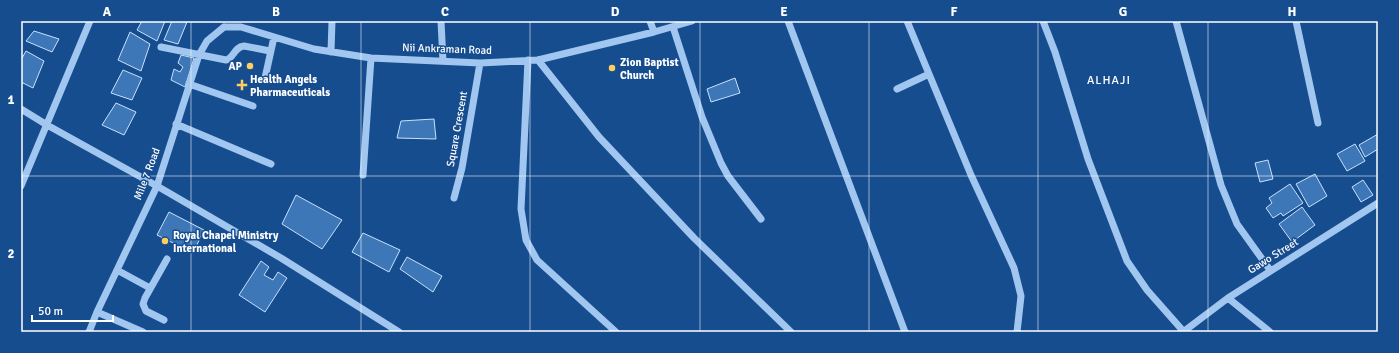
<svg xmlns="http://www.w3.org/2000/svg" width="1399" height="353" font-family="Signika,sans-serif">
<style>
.building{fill:#3e77b8;stroke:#c8e0fb}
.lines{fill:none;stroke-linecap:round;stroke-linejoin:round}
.minor{stroke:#a1c6f0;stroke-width:7}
.grid{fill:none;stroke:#fff;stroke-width:1;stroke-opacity:0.55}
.poi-dot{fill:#ffce60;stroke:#164d8f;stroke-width:1.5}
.labels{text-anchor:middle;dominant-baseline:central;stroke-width:3;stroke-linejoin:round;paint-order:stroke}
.street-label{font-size:11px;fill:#fff;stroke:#164d8f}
.poi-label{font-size:11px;font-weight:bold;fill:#fff;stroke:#164d8f;text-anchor:start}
.neighbourhood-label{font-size:12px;letter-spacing:1px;fill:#fff;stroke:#164d8f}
.neatline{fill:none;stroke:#fff;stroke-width:1.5}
.grid-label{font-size:13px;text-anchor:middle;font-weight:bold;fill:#fff}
</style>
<rect width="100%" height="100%" fill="#164d8f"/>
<path class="building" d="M142,21h23l-8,20 -20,-11z
M172,21l15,1 -9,22 -14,-4z
M34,31l25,8 -7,13 -26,-11z
M130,32l20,12 -9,27 -23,-11z
M26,51l18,10 -11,27 -12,-6v-22z
M181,55l13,3 -9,29 -14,-7 3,-11 6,3 3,-5 -5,-4z
M123,70l19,8 -10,22 -21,-7z
M735,78l5,15 -29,9 -4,-13z
M116,103l20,9 -12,23 -22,-10z
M434,119l2,20 -39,-1 4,-17z
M1378,134v15l-13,8 -6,-12z
M1355,144l10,17 -18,10 -10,-17z
M1268,160l5,19 -13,3 -5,-19z
M1315,174l12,22 -18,11 -13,-23z
M1363,180l10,15 -12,7 -9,-15z
M1290,184l13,19 -20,13 -2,-3 -8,5 -7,-10 6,-5 -3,-5z
M296,195l46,25 -20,29 -40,-25z
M1302,207l13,18 -23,17 -13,-18z
M169,212l35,18 -11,23 -36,-18z
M363,233l37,17 -11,22 -37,-20z
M407,257l35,19 -9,16 -33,-23z
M261,261l8,6 -5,8 9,5 5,-8 9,6 -22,34 -26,-17z"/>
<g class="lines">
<path class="minor" d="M441,21l2,40
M650,21l4,11
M788,21l117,311
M907,21l64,154 43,93 7,28 -4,36
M1043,21l12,31 33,107 39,102 20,29 37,42
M1176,21l45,164 16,39 33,46
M1296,21l22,102
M224,27h17l73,22 57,9 109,5 58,-3 116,-28 38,-11
M673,27l29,90 19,46 7,13 33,43
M161,47l65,13c8,-2 8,-13 18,-14l26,5
M331,52l1,-31
M528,60l-7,149 5,31 11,20 79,72
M538,60l61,77 95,101 97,94
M265,78l9,-41
M189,84l64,22
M897,89l32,-15
M21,109l26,16 110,61 124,72 118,74
M176,124l95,40
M363,175l8,-117
M21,186l69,-165
M454,198l8,-30 18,-105
M117,270l33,18
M1228,298l42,34
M97,312l46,20
M164,320l-18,-9 -3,-7 2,-6 22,-39
M89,332l8,-20 60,-126 42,-131 8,-14 17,-14
M1183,332l45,-34 150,-95"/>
</g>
<path class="grid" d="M191,21v311M361,21v311M530,21v311M700,21v311M869,21v311M1038,21v311M1208,21v311M21,176h1357"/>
<g class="poi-dot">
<circle cx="250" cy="66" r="4"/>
<circle cx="612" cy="68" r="4"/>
<path d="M240 79h4v4h4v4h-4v4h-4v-4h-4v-4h4z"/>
<circle cx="165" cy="241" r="4"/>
</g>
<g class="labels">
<g class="street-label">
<text transform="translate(447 49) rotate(2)">Nii Ankraman Road</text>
<text transform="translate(457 129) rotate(-80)">Square Crescent</text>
<text transform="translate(147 174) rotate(-69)">Mile 7 Road</text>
<text transform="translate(1273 256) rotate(-32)">Gawo Street</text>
</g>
<g class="poi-label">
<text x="620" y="62">Zion Baptist<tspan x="620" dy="13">Church</tspan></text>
<text x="242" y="66" text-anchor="end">AP</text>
<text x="250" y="79">Health Angels<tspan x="250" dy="13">Pharmaceuticals</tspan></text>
<text x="173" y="235">Royal Chapel Ministry<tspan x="173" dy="13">International</tspan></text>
</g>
<g class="neighbourhood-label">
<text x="1109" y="80">ALHAJI</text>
</g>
</g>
<rect width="1399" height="353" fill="none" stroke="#164d8f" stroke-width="44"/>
<path d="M32 315v6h81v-6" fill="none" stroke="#ffffff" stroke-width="2"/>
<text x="38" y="315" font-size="12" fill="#ffffff" stroke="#164d8f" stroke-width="3" paint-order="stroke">50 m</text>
<rect x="22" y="22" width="1355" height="309" class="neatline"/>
<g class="grid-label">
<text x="107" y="16">A</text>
<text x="276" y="16">B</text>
<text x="445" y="16">C</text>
<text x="615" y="16">D</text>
<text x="784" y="16">E</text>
<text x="954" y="16">F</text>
<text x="1123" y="16">G</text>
<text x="1292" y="16">H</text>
<text x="11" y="104">1</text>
<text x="11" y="258">2</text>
</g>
</svg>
